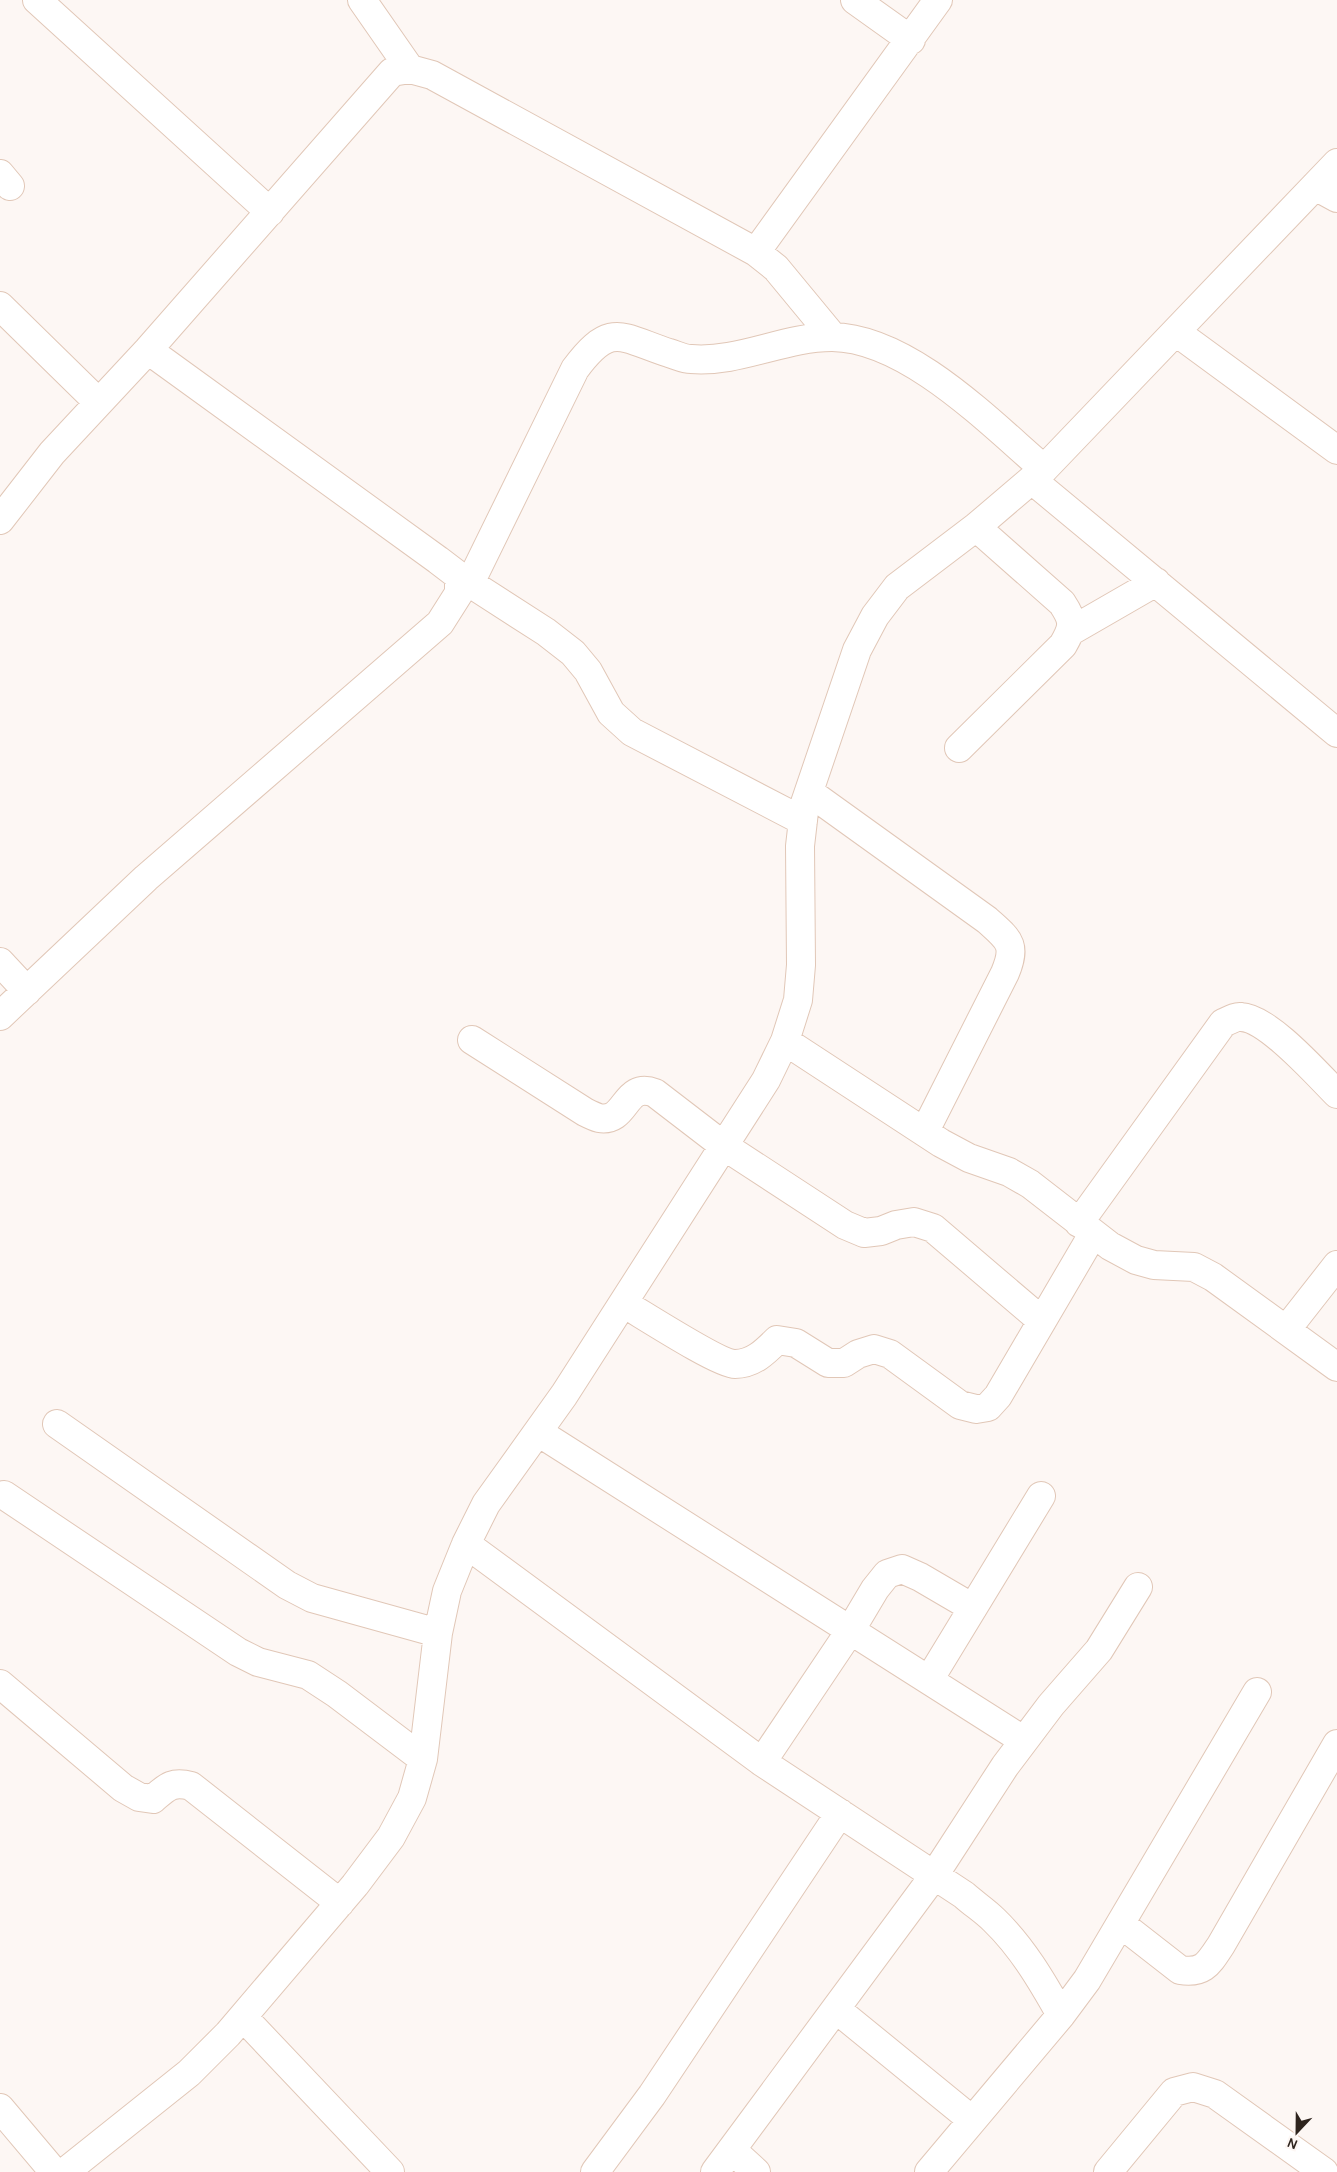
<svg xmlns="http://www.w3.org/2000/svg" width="1337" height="2172" font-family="Karla,sans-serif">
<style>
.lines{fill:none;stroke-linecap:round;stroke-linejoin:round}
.minor-casing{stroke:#e1c7b7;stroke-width:30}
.minor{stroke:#fff;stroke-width:28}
</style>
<rect width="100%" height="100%" fill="#fdf7f4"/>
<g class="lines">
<g class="minor-casing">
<path id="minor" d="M37,0l233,212
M362,0l48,69
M855,0l56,40
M0,174l10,12
M1315,186l22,12
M756,252l182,-252
M0,306l98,96
M1176,332l161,118
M1032,480l305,253
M0,520l52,-67 96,-103 244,-278 18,-3 22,6 324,177 20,16 57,69
M459,576l87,56 27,21 15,18 23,42 21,19 171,89
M470,583l105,-214c36,-48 45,-32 94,-16 7,2 15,6 22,6 48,4 93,-22 141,-22 76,1 157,85 212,132
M1071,631l85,-49
M959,748l104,-103c11,-19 11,-24 -1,-42l-86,-76
M809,792l178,128c22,20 30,24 18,53l-80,158
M0,962l27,29
M0,1016l146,-138 294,-255 19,-30v-17l-21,-16 -290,-210
M472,1040l113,72c4,2 10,5 14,6 29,5 24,-37 56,-25l69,53 121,79 19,8 17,-2 15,-6 18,-3 19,6 109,93
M785,1041l156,102 28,15 40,14 21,12 80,62 26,14 18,5 40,2 19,10 124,90
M1079,1223l144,-200c5,-2 13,-7 18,-6 27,1 76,57 96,77
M623,1303c19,11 96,61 112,61 18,0 30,-12 42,-24l19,3 32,20h16l14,-9 16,-5 16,5 70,51 16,4 12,-2 10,-11 95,-162
M1286,1330l51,-65
M57,1424l230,161 25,13 126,35
M538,1432l485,308
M4,1495l234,157 20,10 50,13 29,19 86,65
M466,1544l296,218 202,133c10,9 21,16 30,25 28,27 48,61 67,95
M929,1680l112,-184
M0,1684l123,104 16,9 14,2c14,-12 19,-18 38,-13l149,117
M762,1762l88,-131 25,-42 12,-15 15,-5 18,8 53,31
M1121,1924l59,46c24,4 29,-7 41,-25l116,-201
M836,2009l136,111
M243,2017l147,155
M0,2108l54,64
M732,2150l24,22
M65,2172l124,-99 39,-39 127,-149 36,-48 21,-39 11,-39 15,-126 9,-42 19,-47 20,-40 78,-109 202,-315 19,-39 13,-41 3,-35 -1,-119 5,-43 52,-153 18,-34 22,-29 79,-60 68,-58 293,-306
M595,2172l57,-77 188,-282
M715,2172l218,-295 72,-111 46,-61 48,-55 39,-63
M929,2172l132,-157 26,-35 170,-288
M1108,2172l66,-80 19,-5 22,7 109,78"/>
</g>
<use href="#minor" class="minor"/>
</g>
<g transform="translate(1297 2132) rotate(202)" stroke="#fdf7f4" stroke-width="4" paint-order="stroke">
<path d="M0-4L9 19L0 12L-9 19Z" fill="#2e241e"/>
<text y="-8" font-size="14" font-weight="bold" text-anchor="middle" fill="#2e241e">N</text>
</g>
</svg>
